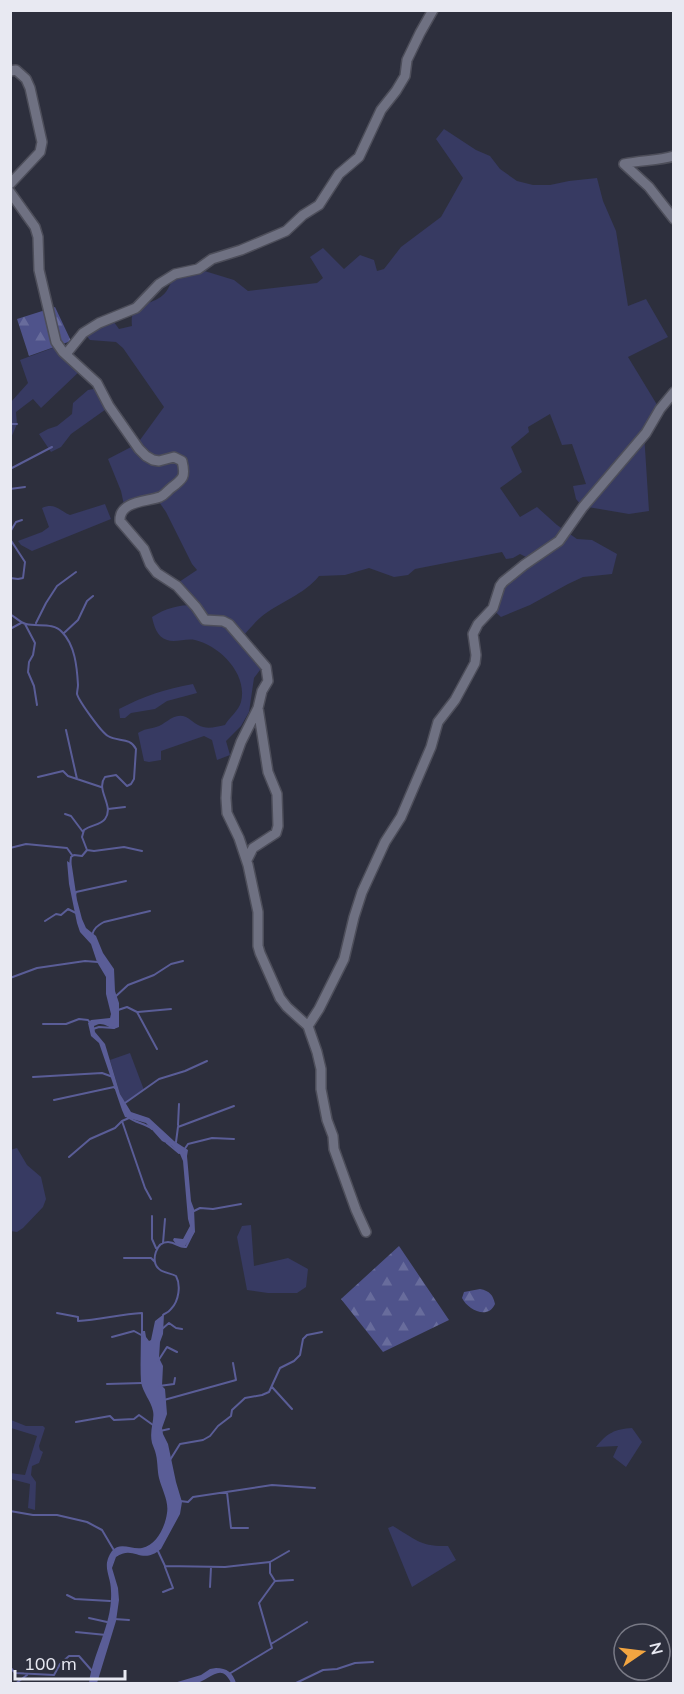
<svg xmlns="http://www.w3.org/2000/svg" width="684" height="1694" font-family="Mulish,sans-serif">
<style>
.grass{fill:#373a62}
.forest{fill:url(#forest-firs)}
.water{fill:#5a5d97}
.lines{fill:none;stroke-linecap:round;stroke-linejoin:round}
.stream{stroke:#5a5d97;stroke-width:2}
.street-casing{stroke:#4d4e5a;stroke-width:12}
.street{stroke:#6f7182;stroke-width:9}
</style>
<defs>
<pattern id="forest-firs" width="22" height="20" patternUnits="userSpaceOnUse" patternTransform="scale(1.5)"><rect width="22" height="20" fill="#4f538b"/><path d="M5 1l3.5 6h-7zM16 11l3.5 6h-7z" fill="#686c9c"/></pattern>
</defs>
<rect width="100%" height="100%" fill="#2d2f3d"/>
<path class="grass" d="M444,129l32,21 14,6 10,13 17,12 16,4h17l19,-4 28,-3 6,23 13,30 12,75 18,-7 22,38 -40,20 31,51 -15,25 5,78 -20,3 -47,-8 -6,-7 -3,-13 13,-2 -14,-40 -10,1 -12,-31 -22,13 1,5 -18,15 11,25 -22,16 20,29 17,-10 20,18 20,14 15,1 25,14 -5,20 -29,3 -15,7 -38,21 -29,12 -10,-9 3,-12 34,-38 -8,-4 -7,4 -7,1 -4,-7 -87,17 -7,6 -14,2 -25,-9 -24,7 -26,1c-15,19 -40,26 -58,41 -7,6 -13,14 -20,21l22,28 -9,12 -5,34 -8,14 -15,15 4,14 -13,5 -5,-20 -8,-4 -43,15v9l-12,2 -5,-1 -6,-28c6,-4 11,-4 18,-6 10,-2 17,-15 30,-10 4,2 8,6 12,8 9,5 17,2 27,0 4,-7 14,-15 16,-23 7,-28 -21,-56 -46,-62 -9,-2 -20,3 -28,0 -10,-3 -13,-14 -15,-23 14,-9 26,-12 42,-12l-18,-21 21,-14 -5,-6 -26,-52 -9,-13 -27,11 -6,-5 -3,-14 -13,-32 25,-13 7,-6 24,-33 -41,-59 -7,-6 -26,-2 -6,-7 27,-15 8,11 13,-3c-3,-25 18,-19 31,-31 5,-4 9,-15 12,-21l23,-5 36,11 14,11 69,-8 6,-5 -13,-21 13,-9 21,21 16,-14 14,5 3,11 7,-2 17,-22 40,-30 22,-39 -27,-39z
M58,346l24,23 -41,39 -8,-9 -17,13 1,12 -6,14v-36l17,-19 -8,-23z
M99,388l10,19 -38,27 -10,13 -10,5 -12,-18 9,-5 9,-3 15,-12 1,-11 15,-13z
M105,504l6,15 -79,32 -11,-6 -3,-4 24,-9 7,-5 -7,-19c13,-6 18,3 28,7z
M193,684l4,9 -30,8 -12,8 -24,4 -6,5h-5l-1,-9c25,-13 46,-20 74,-25z
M130,1053l14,37 -19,13 -5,-9 -10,-34z
M17,1148l10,17 14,12 5,22 -3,8 -20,21 -6,4 -7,-1v-81z
M251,1225l3,41 34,-8 20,11 -2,18 -9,6h-29l-21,-3 -10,-53 5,-11z
M11,1420l15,6h17l2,2 -6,18 1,4 3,2 -4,11 -7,3 -1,9 5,7 -1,28 -7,-2 2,-24 -19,-5 -1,-6 15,2 12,-39 -26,-8z
M632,1428l10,14 -16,25 -13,-10 5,-11 -22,1c11,-14 19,-18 36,-19z
M393,1526c22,13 28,21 55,20l8,14 -44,27 -24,-59z"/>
<path class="forest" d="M55,307l16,34 -42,15 -12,-37z
M399,1246l50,74 -66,32 -42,-53z
M480,1289c10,2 13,6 15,15 -7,16 -27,6 -33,-6l2,-6z"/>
<path class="water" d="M71,860l6,40 5,19 4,9 10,8 7,17 11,16 1,22 4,12v24l-5,2c-8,-3 -12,-8 -20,-3l1,6 10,12 15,50 11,18 18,6 25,23 14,9 -1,6 4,45 3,8 1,23 -10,14 -4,1 -5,-3 -3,-4 1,-2 9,1 7,-13 -2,-7 -5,-58 -3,-7 -8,-8 -10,-5 -16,-18 -21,-6 -3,-7 -23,-67 -8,-7 -3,-13 3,-3 19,-2 1,-4 -5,-20v-17l-9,-15 -6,-18 -11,-12 -3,-9 -8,-39 -2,-23 3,2z
M164,1314l-1,20 -3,8 -1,16 4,8 -1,20 3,3 2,25 -5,14 1,6 5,10 8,38 6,20 -2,12 -19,35c-20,17 -27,-5 -45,8l-4,11 6,20 1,12 -3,21 -19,62h-8c4,-30 24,-60 22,-92 0,-16 -10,-24 1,-40 8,-10 20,-1 30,-3 15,-3 23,-21 25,-35 2,-12 -5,-23 -8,-35 -2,-9 -1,-18 -4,-27 -1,-3 -2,-5 -3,-8 -3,-13 3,-23 1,-32 -2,-10 -10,-18 -12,-29 -1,-17 0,-34 0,-51h4l1,6 3,4 2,-1 4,-19z
M216,1668c11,0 17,5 20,15h-5c-10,-22 -21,-2 -37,1 -6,1 -13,0 -20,-1l27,-8 9,-6z"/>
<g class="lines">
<path class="stream" d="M10,371l1,-1
M10,424h7
M10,469l42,-22
M10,489l15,-2
M10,532l6,-10 6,-2
M10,539l15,23 -2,16 -5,1 -8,-1
M10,614c5,3 11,9 16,10 12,3 27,-2 36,8 13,13 15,35 16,53 0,3 -1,6 -1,9 2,7 24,38 31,42 10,6 22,1 28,13l-2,30 -3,5 -4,2 -11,-11 -11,2c-10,13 10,29 0,42 -4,6 -15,6 -21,11l-2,7 5,13 -5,6 -8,-1 -3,2 -1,8
M36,623l10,-20 11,-17 19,-14
M25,624l10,19 -2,12 -4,7 -1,10 6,14 3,19
M10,629l11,-6
M64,633l14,-13 9,-19 6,-5
M66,730l11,49
M38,777l25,-6 5,5 33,11
M108,809l17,-2
M65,814l6,2 12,16
M10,848l16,-4 41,4 5,7
M87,850l7,1 30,-4 18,4
M75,895l1,-3 50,-11
M45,921l11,-7 5,1 7,-6 8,4
M92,935c2,-7 5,-9 12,-13l46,-11
M10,978l27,-10 48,-7 13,1
M115,997l13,-12 26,-10 17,-11 12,-3
M118,1010l9,-3 10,5 20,37
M138,1012l33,-3
M43,1024h23l13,-5 9,1 3,4
M93,1029l6,-2 15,1
M33,1077l69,-4 11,4
M54,1100l60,-13 1,1
M125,1103l34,-24 26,-8 22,-10
M128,1117c7,6 17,6 24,12
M122,1121l23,67 6,11
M178,1125l1,-21
M176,1142l2,-15 56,-21
M167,1143l12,10
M184,1150l4,-6 24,-6 22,1
M69,1157l21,-18 25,-11 7,-7 7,-3
M192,1212l8,-4 13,1 28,-5
M152,1216v23l4,9
M163,1243l2,-24
M124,1258h27l4,4
M57,1313l21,4v4c22,-1 42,-7 64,-8v18
M163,1315c3,-2 6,-3 8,-6 8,-8 10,-24 5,-33 -5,-3 -14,-3 -18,-8 -7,-8 -2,-26 10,-26 8,0 11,6 18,5l7,-14
M162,1329l7,-6 7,5 6,1
M112,1337l22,-6 9,5
M158,1361l9,-14 10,5
M107,1384l35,-1
M159,1386l15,-2 1,-6
M272,1387l20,22
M164,1400l72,-20 -3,-17
M76,1422l34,-6 4,4 20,-1 5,-4 14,10
M160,1431l9,-2
M170,1460l10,-16 23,-4 7,-4 8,-10 13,-10 1,-6 13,-12 17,-3 7,-3 11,-24 14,-7 6,-6 3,-16 4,-4 15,-3
M227,1492l4,36h17
M180,1501l8,1 5,-5 79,-12 43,3
M10,1511l23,4h24l30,7 15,8 13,22
M157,1549l8,17 60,1 45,-5 19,-11
M275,1581l18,-1
M210,1587l1,-20
M163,1592l10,-4 -8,-21
M67,1595l8,4 35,2
M89,1618l18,4
M114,1619l15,1
M76,1632l30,3
M271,1644l36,-22
M10,1667l5,6 39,2 6,-11 9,-8h10l14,16
M229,1674l43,-26 -13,-45 16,-22 -5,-8v-11
M15,1684l12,-9
M294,1684l29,-14 14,-1 18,-6 18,-1"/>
<g class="street-casing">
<path id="street" d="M10,71l6,-1 10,9 4,9 12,54 -2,10 -30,32
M624,164l25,23 25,32
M624,164c17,-4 33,-3 50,-8
M10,192l25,35 3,10 1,33 17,72 7,10 34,31 12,23 30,43 7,7 7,4 6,1 15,-4 8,4c4,16 1,18 -11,27 -4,3 -6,7 -11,9 -14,5 -41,4 -40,24l24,28 6,15 7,9 20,13 19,21 9,13 18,1 6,3 37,43 2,14 -6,10 -4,17 -17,34 -14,39 -1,17 1,15 12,25 9,27 10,47v34l2,7 20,45 7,9 21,19 2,6 7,20 4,17v20l6,31 6,16 1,13 22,61 10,22
M66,354l17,-21 16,-10 37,-15 23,-24 16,-10 23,-5 14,-10 29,-9 45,-19 17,-16 16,-10 20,-31 20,-17 22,-47 15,-19 9,-15 2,-16 13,-27 13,-23
M247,860l6,-12 23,-15 2,-7 -1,-32 -9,-22 -10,-64
M308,1026l11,-17 25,-50 10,-42 8,-25 23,-50 16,-25 30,-70 7,-25 17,-22 20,-37 1,-8 -3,-21 5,-10 15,-16 7,-22 3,-4 21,-17 35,-24 24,-34 63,-74 14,-24 14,-17"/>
</g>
<use href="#street" class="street"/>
</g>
<rect width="684" height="1694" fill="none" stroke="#e8e9f2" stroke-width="24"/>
<g transform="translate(642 1652) rotate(76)"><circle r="28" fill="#2d2f3d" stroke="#787985" stroke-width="1.5"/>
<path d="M0-4.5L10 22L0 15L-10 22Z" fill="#f2a541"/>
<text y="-9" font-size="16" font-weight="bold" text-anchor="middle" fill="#e8e9f2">N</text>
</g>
<path d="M15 1670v9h110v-9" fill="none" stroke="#e8e9f2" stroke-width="3"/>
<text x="24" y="1670" font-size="18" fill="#e8e9f2" stroke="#2d2f3d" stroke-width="4.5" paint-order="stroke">100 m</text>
</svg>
